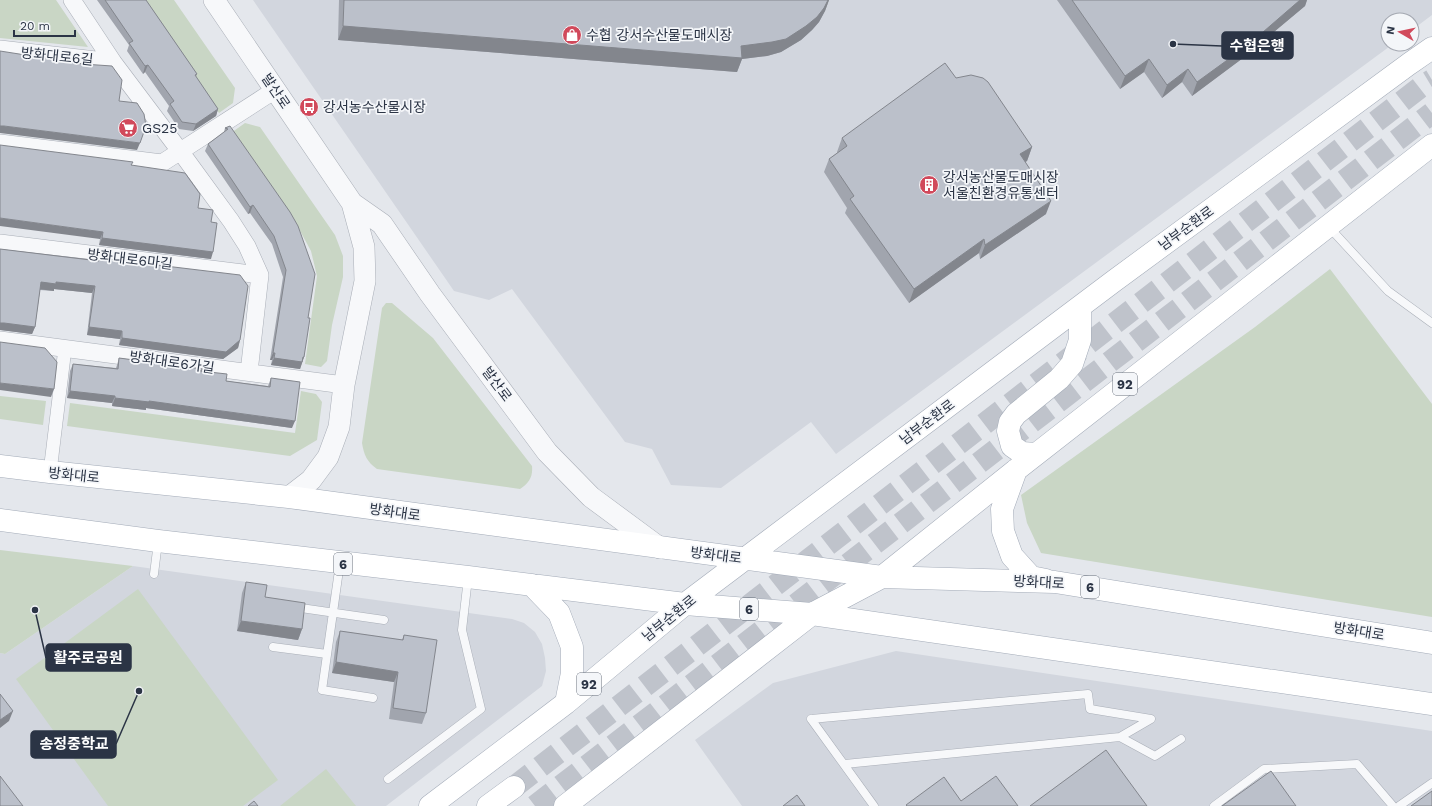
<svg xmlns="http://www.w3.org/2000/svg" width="1432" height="806" font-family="'Work Sans','Noto Sans KR',sans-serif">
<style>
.built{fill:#d2d6de}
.green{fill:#c9d6c5}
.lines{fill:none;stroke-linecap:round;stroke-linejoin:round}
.primary-tunnel{stroke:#bfc3cb;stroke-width:22;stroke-dasharray:22 11;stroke-linecap:butt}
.service-casing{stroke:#a9aeb7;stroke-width:9}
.pedestrian-casing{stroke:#a9aeb7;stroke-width:14}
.minor-casing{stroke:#a9aeb7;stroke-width:18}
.tertiary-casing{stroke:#a9aeb7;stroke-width:22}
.primary-casing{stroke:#a3abb8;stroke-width:23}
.service{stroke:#f7f8fa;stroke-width:8}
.pedestrian{stroke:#f7f8fa;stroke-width:13}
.minor{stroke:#f7f8fa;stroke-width:17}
.tertiary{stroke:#f7f8fa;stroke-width:21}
.primary{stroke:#fff;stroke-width:22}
.wall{fill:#a1a5ae}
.shaded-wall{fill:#83868d}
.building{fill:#bbc0ca;stroke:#83868d}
.labels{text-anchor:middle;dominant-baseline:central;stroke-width:3.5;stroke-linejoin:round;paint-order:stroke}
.shield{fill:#f4f6f9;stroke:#676e7b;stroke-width:1}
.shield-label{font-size:13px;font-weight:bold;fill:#2b3445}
.poi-label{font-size:14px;fill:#2b3445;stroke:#f4f6f9;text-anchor:start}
.street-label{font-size:14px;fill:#2b3445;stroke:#f4f6f9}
.leader{fill:none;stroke:#2b3445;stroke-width:1.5}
.callout-dot{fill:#2b3445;stroke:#f4f6f9;stroke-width:1.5}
.callout{fill:#2b3445;stroke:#2b3445;stroke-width:1.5}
.callout-label{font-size:15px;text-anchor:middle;font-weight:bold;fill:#fff}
</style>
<rect width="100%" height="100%" fill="#e4e7ec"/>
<path class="built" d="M253,0h1179v15l-20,15v-10h-24v24h5l-557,410 -25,-32 -90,66 -50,-3 -19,-36 -27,-7 -113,-153 -23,11 -35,-9z
M133,566l379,53 12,4 11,9 7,12 3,14 1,13 -4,15 -156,120h-386v-153l5,1z
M896,651l536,80v75h-690l-47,-66 78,-57z"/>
<path class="green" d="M0,0h56l32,47 -88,-9z
M141,0h33l61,88 -2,15 -14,10z
M245,123l15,4 75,108 8,21v21l-11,48 -5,36 -6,6 -16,-3 12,-88 -6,-25 -13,-24 -67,-94z
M1330,269l102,135v213l-391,-64 -14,-30 -6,-28 234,-168z
M386,303h6l41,35 99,128c1,11 -3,17 -12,23l-143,-20c-10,-7 -13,-14 -15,-26l20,-135z
M301,391l15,3 6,8 -5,38 -27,16 -223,-30 3,-23 225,30z
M0,396l46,5 -3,24 -43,-6z
M0,550l133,16 -128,88 -5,-1z
M138,589l140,191 -35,26h-135l-92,-127z
M326,769l30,37h-76z"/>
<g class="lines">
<path class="primary-tunnel" d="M514,787l908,-701 10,-6
M535,806l897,-693"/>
<g class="service-casing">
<path id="service" d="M1328,226l60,65 44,32
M340,563l-18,127 51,8
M154,574l4,-32
M294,607l90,13
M273,647l54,7
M811,719l277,-25 2,15 61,10 -31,18
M811,719l63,87
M845,764l275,-27 35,19 26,-17
M388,779l93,-70 -19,-79 6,-52
M1214,806l50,-37 93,-5 36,42
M1399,806l33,-23"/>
</g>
<g class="pedestrian-casing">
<path id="pedestrian" d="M50,472l15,-124"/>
</g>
<g class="minor-casing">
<path id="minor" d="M72,0l41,62 67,89 51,70 16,25 13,29 -11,97
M0,49l113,13
M0,143l162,20 113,-73
M0,243l260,32
M0,340l344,45"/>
</g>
<g class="tertiary-casing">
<path id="tertiary" d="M214,0l138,203 12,44 1,34 -21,104 -5,42 -11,30 -17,23 -22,17
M352,203l30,21 48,70 117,158 44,45 69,51"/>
</g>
<g class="primary-casing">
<path id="primary" d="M1036,454l-14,-1 -10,-7 -4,-15 2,-9 6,-8 43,-35 13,-15 8,-24v-33
M0,466l50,6 239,25 593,80 173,5 377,61
M1016,470l-14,39 1,22 9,25 19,21 15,3
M0,520l158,21 310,36 217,27 127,10 620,90
M532,585l27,28 13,34v26l-6,30
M430,806l136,-103 119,-99 61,-46 368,-277 295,-217 23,-16
M488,806l26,-19
M565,806l247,-192 70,-37 134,-107 416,-325"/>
</g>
<use href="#service" class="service"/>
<use href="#pedestrian" class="pedestrian"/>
<use href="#minor" class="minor"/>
<use href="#tertiary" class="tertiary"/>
<use href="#primary" class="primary"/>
</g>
<path class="wall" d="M97,0h49l51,74 -1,3 22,32 -2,7 -23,15 -14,-2 -12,-18 2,-5 -24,-34 -2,2 -16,-23 2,-6z
M339,0h490l-4,11 -6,11 -7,8 -11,10 -20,12 -14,4 -25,3 -5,13 -399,-32z
M1057,0h250l-2,6 -62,52 -51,38 -10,-14 -20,16 -18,-26 -24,17z
M956,78l76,69 -5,14 -2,1 21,52 -66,45 -1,-6 -70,50 -64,-90 2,-5 -23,-36 5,-13 8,-6v-1l5,-14z
M230,126l78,192 -4,39 -4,12 -29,-4 1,-5h-2l13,-83 -11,-33 -22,-31 -2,1 -43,-63 3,-7 16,-12 1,-4z
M1,146l130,19 67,43 13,14v37l-112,-14 1,-6z
M0,249l98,11 1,-2 141,82 -2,8 -15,11 -104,-14 1,-6 -33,-4 5,-42 -38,-4v2l-14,-1 -5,37 -3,7 -31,-4z
M119,358l84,11 -1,2 24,10 42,5 3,-8 21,50 -146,-20v2l-34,-4v-3l-45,-5 3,-27 3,-7 43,4 1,-3z
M246,582l19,15 37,32 -4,11 -61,-9 5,-38z
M340,631l62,9 2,-5 22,78 -4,11 -33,-5 5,-37 -62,-9 4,-31z"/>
<path class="shaded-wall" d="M829,0l-4,11 -6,11 -7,8 -11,10 -20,12 -14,4 -25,3 -5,13 -399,-32 5,-14z
M1300,0h7l-2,6 -62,52 -51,38 5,-14z
M1149,59l-5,13 -24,17 5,-13z
M148,65l-3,7 -2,2 2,-8z
M1188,69l-6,13 -20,16 5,-13z
M218,109l-2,7 -23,15 3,-7z
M0,126h4l136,17 -3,7 -137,-17z
M1032,147l-5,14 -12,7 5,-14z
M1051,201l-5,13 -66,45 5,-14z
M253,205l-3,8 -2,1 2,-7z
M0,218l103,14 -3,7 -100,-13z
M102,238l111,14 -2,7 -112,-14z
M984,239l-5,14 -70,50 5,-14z
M41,282h15l39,4 -3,7 -38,-4v2l-16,-2z
M0,323h4l31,4 -3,7 -32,-4z
M89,327l33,4 -2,8 -33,-4z
M122,338l118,2 -2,8 -15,11 -104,-14z
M273,353h2l-3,7h-2z
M304,357l-4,12 -29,-4 3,-7z
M0,383l54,6 -3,8 -51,-7z
M70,391l45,5 -3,7 -45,-5z
M115,398l34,3 146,20 -3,7 -146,-20v2l-34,-4z
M241,621l61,8 -4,11 -61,-9z
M336,662l62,10 -4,10 -62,-9z
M13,711l-4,10 -9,7v-8z"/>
<path class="building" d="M105,0h41l51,74 -2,1 23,34 -22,15 -14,-2 -12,-18 4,-3 -26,-36 -3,1 -16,-23 4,-2z
M344,0h484l-4,8 -7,9 -11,9 -20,13 -14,3 -31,4 1,12 -399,-32z
M1072,0h228l-52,45 -51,37 -9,-13 -21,16 -18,-26 -24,17z
M0,51l83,13 29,2 10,14 -3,21 18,2 7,11 2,12 -6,17 -136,-17h-4z
M945,63l11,15 15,-3 12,3 5,4 44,65 -12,7 31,47 -66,44 -1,-6 -70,50 -64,-90 4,-3 -25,-37 18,-13 -5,-8z
M230,126l60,86 8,14 17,48 -7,44h2l-6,39h-1l-1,5 -28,-4 1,-5h-2l13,-83 -12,-34 -21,-31 -3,2 -42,-63 20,-15 -3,-1z
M0,145l133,17 -2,3 54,8 15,21 -2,14 15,2 -2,12 6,1 -4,29 -111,-14 1,-6 -103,-14z
M0,249l99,12v-3l141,17 8,11 -8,54 -14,12 -104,-14v-7l-33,-4 6,-41 -39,-4v2l-15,-2 -6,45 -31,-4h-4z
M0,342l45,6 12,14 -3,27 -54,-6z
M119,358l84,11 -3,2 27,3 -1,7 44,6 1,-9 29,4 -5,39 -146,-20v1l-34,-4v-2l-45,-5 3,-27 45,5z
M246,582l21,3 -2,12 40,6 -3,26 -61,-8z
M340,631l63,9 1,-5 33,5 -11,73 -33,-5 5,-36 -62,-10z
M0,694l13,17 -13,9z
M1106,750l41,56h-117z
M1271,771l25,35h-74z
M0,776l23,30h-23z
M996,776l22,30h-111l-1,-1 38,-28 17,24z
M1432,791v15h-21z
M797,795l8,11h-22z
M254,801l4,5h-10z"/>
<defs>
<g id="shop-disc" transform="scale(1)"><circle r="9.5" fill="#d1495b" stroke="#f4f6f9"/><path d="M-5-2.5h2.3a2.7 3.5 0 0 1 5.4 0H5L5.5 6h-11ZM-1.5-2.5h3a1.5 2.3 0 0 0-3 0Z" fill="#fff"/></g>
<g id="bus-disc" transform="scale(1)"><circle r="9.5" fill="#d1495b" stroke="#f4f6f9"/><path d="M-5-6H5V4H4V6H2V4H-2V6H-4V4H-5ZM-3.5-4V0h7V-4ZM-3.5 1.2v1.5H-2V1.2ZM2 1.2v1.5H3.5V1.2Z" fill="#fff"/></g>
<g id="supermarket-disc" transform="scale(1)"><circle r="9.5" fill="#d1495b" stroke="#f4f6f9"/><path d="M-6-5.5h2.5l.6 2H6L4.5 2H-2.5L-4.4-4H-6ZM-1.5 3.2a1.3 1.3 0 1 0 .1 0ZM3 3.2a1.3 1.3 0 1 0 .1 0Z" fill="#fff"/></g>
<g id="building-disc" transform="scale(1)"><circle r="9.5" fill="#d1495b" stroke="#f4f6f9"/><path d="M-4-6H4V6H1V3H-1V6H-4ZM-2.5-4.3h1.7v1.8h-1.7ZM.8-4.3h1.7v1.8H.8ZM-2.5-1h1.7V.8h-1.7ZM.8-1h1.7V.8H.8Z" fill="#fff"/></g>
</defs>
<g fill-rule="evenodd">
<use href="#shop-disc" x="572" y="35"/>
<use href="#bus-disc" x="309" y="107"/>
<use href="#supermarket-disc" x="128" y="128"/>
<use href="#building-disc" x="929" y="185"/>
</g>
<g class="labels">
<g class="shield">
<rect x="1113" y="373" width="24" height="22" rx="3"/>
<rect x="334" y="553" width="18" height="22" rx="3"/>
<rect x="1081" y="576" width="18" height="22" rx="3"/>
<rect x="740" y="598" width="18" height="22" rx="3"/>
<rect x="577" y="673" width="24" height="22" rx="3"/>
</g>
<g class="shield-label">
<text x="1125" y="384">92</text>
<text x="343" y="564">6</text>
<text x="1090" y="587">6</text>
<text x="749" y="609">6</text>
<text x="589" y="684">92</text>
</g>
<g class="poi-label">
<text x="586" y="35">수협 강서수산물도매시장</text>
<text x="323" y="107">강서농수산물시장</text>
<text x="142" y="128">GS25</text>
<text x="943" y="177">강서농산물도매시장<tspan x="943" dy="16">서울친환경유통센터</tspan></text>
</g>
<g class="street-label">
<text transform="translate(57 56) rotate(6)">방화대로6길</text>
<text transform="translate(276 91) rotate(56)">발산로</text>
<text transform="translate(1186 228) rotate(-36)">남부순환로</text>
<text transform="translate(130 259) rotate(7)">방화대로6마길</text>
<text transform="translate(172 362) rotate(8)">방화대로6가길</text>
<text transform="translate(497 384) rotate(53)">발산로</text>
<text transform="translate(927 422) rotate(-37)">남부순환로</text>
<text transform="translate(74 475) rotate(6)">방화대로</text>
<text transform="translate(395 512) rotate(8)">방화대로</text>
<text transform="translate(716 555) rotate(7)">방화대로</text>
<text transform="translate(1039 582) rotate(3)">방화대로</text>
<text transform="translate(669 618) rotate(-39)">남부순환로</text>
<text transform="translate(1359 631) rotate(9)">방화대로</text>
</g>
</g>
<path class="leader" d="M1173 44L1222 46M35 610L46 658M139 691L116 744"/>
<g class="callout-dot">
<circle cx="1173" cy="44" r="4"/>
<circle cx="35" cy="610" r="4"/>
<circle cx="139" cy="691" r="4"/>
</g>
<g class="callout">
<rect x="1222" y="32" width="71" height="27" rx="4"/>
<rect x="46" y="644" width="85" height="27" rx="4"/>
<rect x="31" y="731" width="85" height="27" rx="4"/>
</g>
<g class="callout-label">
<text x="1257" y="51">수협은행</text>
<text x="88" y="663">활주로공원</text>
<text x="74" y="749">송정중학교</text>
</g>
<g transform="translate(1400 32) rotate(279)"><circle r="19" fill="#f4f6f9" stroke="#a4a8b1"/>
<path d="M0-3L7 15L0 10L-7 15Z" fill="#d1495b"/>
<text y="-6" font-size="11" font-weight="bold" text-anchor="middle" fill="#2b3445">N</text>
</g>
<path d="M14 30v6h61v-6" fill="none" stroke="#2b3445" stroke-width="2"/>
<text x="20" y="30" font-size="12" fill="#2b3445" stroke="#f4f6f9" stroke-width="3" paint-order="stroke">20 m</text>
</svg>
